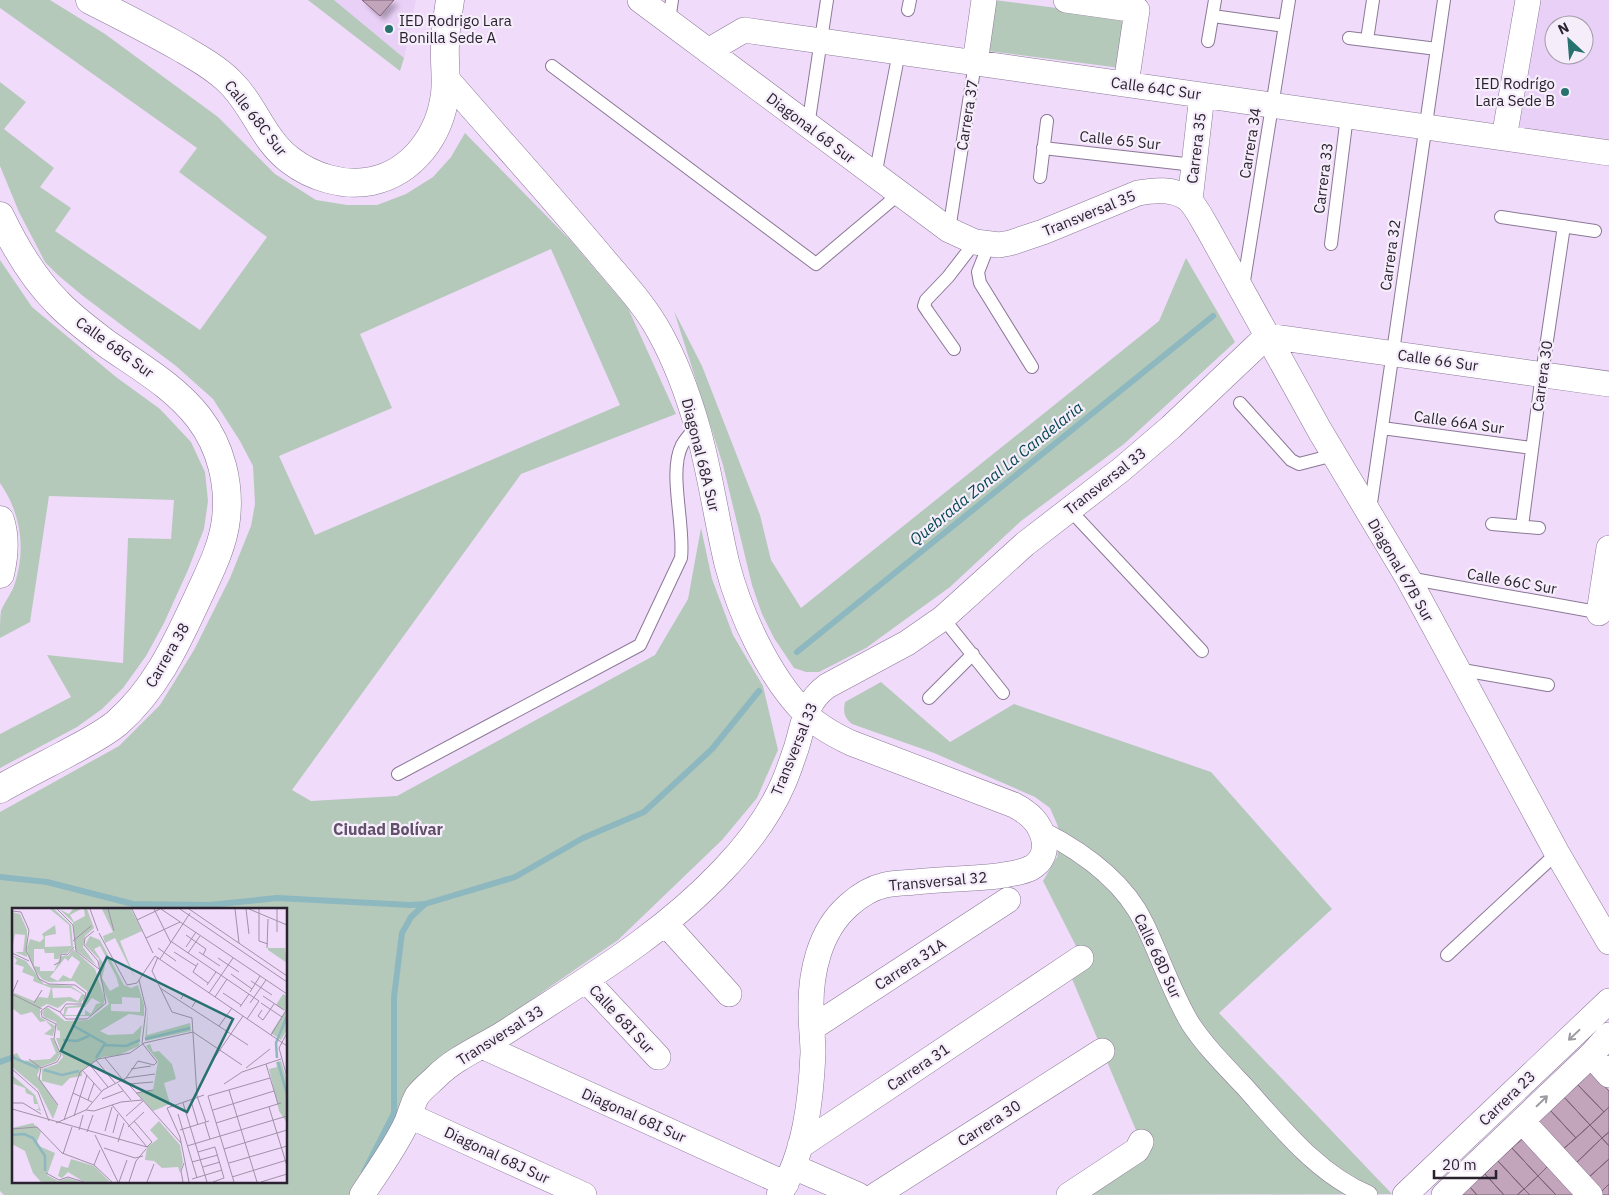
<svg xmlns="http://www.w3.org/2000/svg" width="1609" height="1195" font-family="'IBM Plex Sans',sans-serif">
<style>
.built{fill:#e9d0f7;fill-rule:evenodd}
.green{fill:#b5c9bb;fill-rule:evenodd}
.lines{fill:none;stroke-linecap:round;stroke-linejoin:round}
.stream{stroke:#8eb8bf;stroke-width:6}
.building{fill:#c2a4bb;stroke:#7e6278;filter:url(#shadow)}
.service-casing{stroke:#8b7896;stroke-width:14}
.pedestrian-casing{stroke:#8b7896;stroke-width:20}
.minor-casing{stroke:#8b7896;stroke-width:26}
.tertiary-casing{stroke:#8b7896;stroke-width:29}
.service{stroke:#fff;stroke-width:12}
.pedestrian{stroke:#fff;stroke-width:19}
.minor{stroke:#fff;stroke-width:25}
.tertiary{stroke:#fff;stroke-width:28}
.oneway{stroke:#9f9ca1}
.poi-dot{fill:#27716e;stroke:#f6edfb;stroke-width:2}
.labels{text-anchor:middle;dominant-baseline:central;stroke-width:4.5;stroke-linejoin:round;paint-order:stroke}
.poi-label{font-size:15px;fill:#2a222e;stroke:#f6edfb;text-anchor:start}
.street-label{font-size:15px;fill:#2a222e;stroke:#f6edfb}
.water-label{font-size:16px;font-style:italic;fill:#05474f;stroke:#f6edfb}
.neighbourhood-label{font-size:16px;font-weight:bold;fill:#62506b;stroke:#f6edfb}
.inset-river{fill:none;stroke:#8eb8bf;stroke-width:2.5}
.inset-road{fill:none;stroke:#a191a9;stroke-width:1}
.view{fill:#27716e;fill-opacity:0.15;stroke:#27716e;stroke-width:2.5}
.inset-edge{fill:none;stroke:#2a222e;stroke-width:2.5}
</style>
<defs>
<filter id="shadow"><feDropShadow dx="4.5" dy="4.5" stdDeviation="2.5" flood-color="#0004"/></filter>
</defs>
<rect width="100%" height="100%" fill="#f0dbfb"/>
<path class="built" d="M334,0h82l-12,58z
M1534,0h75v141l-94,-13zM1554,25h30v30h-30z"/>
<path class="green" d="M0,0h50l55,34 113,83 57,57 41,26 31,5h30l29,-11 27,-17 18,-20 14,-24 106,108 57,67 48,106 -155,60 -229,316 19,11 86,-5 258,-141 33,-56 13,-71 11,51 21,56 30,51 15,64 -21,48 -35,42 -104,100 -167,115 -91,140h-356l-4,-4v-379l119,-66 41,-41 34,-55 36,-72 21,-52 4,-22 -2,-38 -13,-25 -27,-42 -37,-33 -93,-70 -24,-20 -14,-14 -26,-50 -19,-46v-84l26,20 -22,27 50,39 -14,19 31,21 -16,23 145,99 67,-93 -88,-65 18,-24 -197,-140zM551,249l69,156 -305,130 -36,-79 113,-48 -32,-74zM14,909h272v272h-272z
M308,0h26l70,58 -4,13z
M994,0l133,17 -6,51 -133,-17z
M1186,258l49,84 -111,102 -103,77 -71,66 -84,61 -47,24h-13l-12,-4 -20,-30 -12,-24 -10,-29 -29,-120 -49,-154 28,55 58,149 11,45 30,48 358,-287z
M0,260l32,47 84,70 44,32 31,33 14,30 3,29 -4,28 -16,41 -24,53 -18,33 -23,32 -21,21 -25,18 -77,41v-34l71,-37 -24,-42 76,8 5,-125 43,1 3,-39 -125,-4 -19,126 -30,16c0,-8 0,-20 1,-27 4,-10 11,-18 14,-28 11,-34 6,-70 -15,-100z
M881,682l69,60 64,-38 197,68 121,137 -113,104 173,181 -323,1 72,-53 -74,-175 14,-11 -38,-75 14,-24 3,-23 -3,-10 -7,-16 -15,-11 -101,-44 -82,-29c-8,-7 -9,-12 -7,-22z"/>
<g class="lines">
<path class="stream" d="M797,652l416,-336
M0,877l47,5 86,22 76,1 68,-7 133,7 15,-1
M0,1062l14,-5
M364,1172l30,-59v-116l8,-64 9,-16 14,-13 90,-27 68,-39 61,-26 68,-63 47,-58"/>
</g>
<path class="building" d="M362,0h32l-14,16z
M1591,1072l18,19v16l-5,5 -26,-27z
M1578,1085l26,27 -14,13 -26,-28z
M1564,1097l26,28 -14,13 -26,-28z
M1609,1107v25l-7,6 -12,-13z
M1550,1110l26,28 -15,13 -25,-28z
M1590,1125l12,13 -27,26 -14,-13z
M1609,1132v14l-7,-8z
M1526,1136l25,27 -13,13 -26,-28z
M1602,1138l7,8v13l-21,19 -13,-14z
M1512,1148l26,28 -14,13 -26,-28z
M1609,1159v25l-8,8 -13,-14z
M1498,1161l26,28 -7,6h-13l-19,-21z
M1551,1163l22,32h-17l-18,-19z
M1485,1174l19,21h-27l-7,-8z
M1538,1176l18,19h-26l-6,-6z
M1609,1184v11h-6l-2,-3z
M1470,1187l7,8h-15z
M1524,1189l6,6h-13z"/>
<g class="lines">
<g class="service-casing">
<path id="service" d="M908,10l2,-10
M1213,16l72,10
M669,21l3,-21
M1349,38l88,11
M1367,40l6,-40
M1208,41l7,-41
M552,66l264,198 83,-70
M808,126l19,-126
M1043,148l151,17
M875,176l24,-124
M1040,177l7,-56
M1501,217l94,14
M949,230l26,-167
M989,244l-11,28 2,11 52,84
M1331,244l16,-128
M1243,287l46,-287
M954,349l-26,-37 -4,-6 2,-6 22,-23 27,-35
M1240,403l51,57 8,4 35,-9
M1382,428l150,20
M1069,509l133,142
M1370,510l74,-510
M1492,524l47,4
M1522,526l20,-152 22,-148
M1408,578l194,35
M943,618l60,75
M1457,669l91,16
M929,698l44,-44
M398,774l242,-129 41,-87c4,-33 -13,-86 1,-113 4,-7 10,-13 15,-19
M1447,955l110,-102"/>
</g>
<g class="pedestrian-casing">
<path id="pedestrian" d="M1042,831c41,21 82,50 102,92 16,33 27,68 46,100 15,23 35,43 54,63 36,40 73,88 124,109"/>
</g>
<g class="minor-casing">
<path id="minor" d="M640,0l309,230 26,12 24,3 11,-2 33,-11 95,-39c16,-3 36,-5 50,6 8,7 15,22 20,30l112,202 88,147 149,275 52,89
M1066,0l71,10 -11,74
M708,51l36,-21 865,123
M975,63l9,-63
M446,78c52,60 105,118 156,179 20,24 43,48 58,76 16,29 28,62 37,93 13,45 19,92 30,138 13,50 41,111 77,148 13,14 30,23 47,31l163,62c15,8 26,17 30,35 2,12 -2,22 -13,28 -10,5 -23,6 -33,8 -28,3 -56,3 -83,6 -10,1 -21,1 -30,3 -13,3 -26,11 -36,20 -30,26 -39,69 -38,107 0,14 2,28 2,41 -2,47 -8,102 -34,142
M1504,138l24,-138
M1190,200l12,-105
M1599,613l10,-65
M665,923l64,71
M586,980l72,77
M812,1028l196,-128
M482,1046l304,138
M1591,1055l18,20
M410,1116l174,79
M1522,1121l68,74
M800,1146l281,-188
M794,1167l64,28
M362,1195c15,-23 32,-46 44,-71 4,-9 6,-19 11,-28 5,-7 13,-13 19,-19 21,-21 51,-32 76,-49 73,-48 150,-93 211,-158 24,-25 46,-54 60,-86 5,-11 9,-24 13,-35 8,-25 8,-46 31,-63l80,-43 36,-25 82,-74 97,-75 49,-42 96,-91 342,48
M876,1195l226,-144
M1069,1195l68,-45 4,-8
M1405,1195l204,-194
M1444,1195l147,-140 18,-20"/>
</g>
<g class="tertiary-casing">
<path id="tertiary" d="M90,0c30,15 61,31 91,48 17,10 35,20 49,34 24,23 33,58 60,78 22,17 54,27 82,21 41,-9 68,-46 73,-87 2,-16 -1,-33 0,-49 0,-15 3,-30 5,-45
M0,216c15,31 33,62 57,86 15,16 33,29 50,42 33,23 67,42 92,74 22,29 31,66 27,101 -3,27 -16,52 -27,76 -22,47 -42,93 -82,128 -16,13 -35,22 -53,32 -21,11 -43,22 -64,34
M0,520c6,18 4,37 0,54"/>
</g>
<use href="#service" class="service"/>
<use href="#pedestrian" class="pedestrian"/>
<use href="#minor" class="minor"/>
<use href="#tertiary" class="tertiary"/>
</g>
<defs><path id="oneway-shaft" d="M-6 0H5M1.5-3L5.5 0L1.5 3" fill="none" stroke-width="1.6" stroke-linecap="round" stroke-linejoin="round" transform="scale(1.25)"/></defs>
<g class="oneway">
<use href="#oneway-shaft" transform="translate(1574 1035) rotate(137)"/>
<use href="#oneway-shaft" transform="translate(1542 1101) rotate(-44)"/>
</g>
<g class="poi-dot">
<circle cx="389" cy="29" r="5"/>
<circle cx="1565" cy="92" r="5"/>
</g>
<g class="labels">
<g class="poi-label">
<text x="399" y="20">IED Rodrigo Lara<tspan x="399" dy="17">Bonilla Sede A</tspan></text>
<text x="1555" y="83" text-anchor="end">IED Rodrígo<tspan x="1555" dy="17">Lara Sede B</tspan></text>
</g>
<g class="street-label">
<text transform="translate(1156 88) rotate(8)">Calle 64C Sur</text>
<text transform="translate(967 115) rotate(-81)">Carrera 37</text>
<text transform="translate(256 118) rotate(52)">Calle 68C Sur</text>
<text transform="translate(811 128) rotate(37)">Diagonal 68 Sur</text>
<text transform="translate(1120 140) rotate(6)">Calle 65 Sur</text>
<text transform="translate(1250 143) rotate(-81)">Carrera 34</text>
<text transform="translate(1196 148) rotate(-83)">Carrera 35</text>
<text transform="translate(1323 178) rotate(-83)">Carrera 33</text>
<text transform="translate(1089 213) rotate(-22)">Transversal 35</text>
<text transform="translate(1390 255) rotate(-82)">Carrera 32</text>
<text transform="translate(115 347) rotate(36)">Calle 68G Sur</text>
<text transform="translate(1438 360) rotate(8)">Calle 66 Sur</text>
<text transform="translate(1542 376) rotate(-82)">Carrera 30</text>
<text transform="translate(1459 422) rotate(8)">Calle 66A Sur</text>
<text transform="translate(701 455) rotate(76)">Diagonal 68A Sur</text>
<text transform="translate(1105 481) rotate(-38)">Transversal 33</text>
<text transform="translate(1401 570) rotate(60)">Diagonal 67B Sur</text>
<text transform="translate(1512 581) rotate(10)">Calle 66C Sur</text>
<text transform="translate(167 655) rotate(-60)">Carrera 38</text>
<text transform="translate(794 749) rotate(-68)">Transversal 33</text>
<text transform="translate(938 881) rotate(-5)">Transversal 32</text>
<text transform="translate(1158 956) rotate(65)">Calle 68D Sur</text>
<text transform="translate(910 964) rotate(-33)">Carrera 31A</text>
<text transform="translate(622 1019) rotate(47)">Calle 68I Sur</text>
<text transform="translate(500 1035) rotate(-32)">Transversal 33</text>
<text transform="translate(918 1067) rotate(-34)">Carrera 31</text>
<text transform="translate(1507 1098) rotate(-44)">Carrera 23</text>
<text transform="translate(634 1115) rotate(24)">Diagonal 68I Sur</text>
<text transform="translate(989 1123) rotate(-33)">Carrera 30</text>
<text transform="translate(497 1155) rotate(25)">Diagonal 68J Sur</text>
</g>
<g class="water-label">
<text transform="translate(996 473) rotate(-39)">Quebrada Zonal La Candelaria</text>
</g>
<g class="neighbourhood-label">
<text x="388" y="829">Ciudad Bolívar</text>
</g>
</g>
<g transform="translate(12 908)">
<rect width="275" height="275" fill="#f0dbfb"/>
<path d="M38,1h4l17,16 2,22 -7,7 -5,-1 -2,6h-5v-6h-9l-1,-4h-10v17l6,1v4h14l7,-15h7l5,-7 22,20 10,30 -2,7 -13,10h-27l2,-9 21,-3 1,-13 -13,-10 -25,1 -7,-3 -5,-6 -2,-3 -6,-13 -2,-9 3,-9 10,3 4,-4 -2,-4 13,-9 1,9 -11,2v11l26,-1 -2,-21zM60,48l8,6 -9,17 -8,-4 -5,6 -8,-4 15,-19 3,3zM80,90l9,5 -5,1 -5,10 -6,-4v5h-20l3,-7 17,-1zM47,1l10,5 4,-5h8l-11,6 4,7 11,-6 -1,-7h3l7,19 -9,8 -2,11 13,18 -20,-15 -3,-28zM90,1h29l11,22 -22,10 15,37 -20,-40 -10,5 -2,-7 10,-4zM0,4l8,2 7,16v27l-12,-5h8l2,-17 -10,-1 -3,17zM78,28l10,4 24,45 7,3 7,-3 6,20v11l-15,-2 -29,17 8,4 25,-1 9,-9 -3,21 -20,9 -17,2 -20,13v6l-12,2 -8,8 -20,-5v-12l15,-5 6,-7 -7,-19h4v-7l-3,-1 -1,-8 -12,-5 -2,-5 5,-5 18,14 23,-1 21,-16 -9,-25 -1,-20 -14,-14zM88,38l16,30 3,10 -9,5 -8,-13 3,-12 -11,-17zM110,89l18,1v14l-29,-1v-7h11zM256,40h17l2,15 -19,-13zM0,47l14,6 18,23 27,2 15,10 -5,7 -14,-2 -9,7 -11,-4 -7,4v9l15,9 -2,10 -9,-2 8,-6 -6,-7 -6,1 -8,-10 -11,3 -9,-7v-16l22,9 5,-4 9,1 3,-10 -18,-7 1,-4 -12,-5 2,-5 -9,-3 2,-4zM40,80h19l11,6 -4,7 -8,-4 -17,1zM271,86l4,2v34l-6,10 -10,-7 14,-22 -9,-6zM136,99l-1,28 43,-12 1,8 -46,10zM38,130h3l7,16 -4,7 -15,6 -4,8 21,31 -5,13 -15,-30 -26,-22v-12l5,-2 5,8 28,-2 6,-6zM138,136l3,8 6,-1 13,13 4,15 -12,4 6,21 -17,7 -16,-18 16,-3 5,-29 -12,-15zM269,153l6,20v42l-8,-12 -10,-42 8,-2 -1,-5zM0,167l23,20 6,16 -6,-2h4l-1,-5h-4l-1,-8 -7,-3 -1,-5 -11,-4zM147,213l21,24 3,17 -3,11 -2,-6 -16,1 -8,-7 -9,-1 2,-13 11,-8 -8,-9zM21,215l8,9 -4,10 2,4 16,7 -8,22 11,6 10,-3 13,4h-40l-8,-9 -8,-22 -13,-7v-16zM59,251l23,7 16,16h-26l-16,-10 -6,6 -4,-2 3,-10 7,2z" fill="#b5c9bb" fill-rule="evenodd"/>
<path class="inset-river" d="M60,117l34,19M133,131l45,-11M51,132l14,1 12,-5M0,149l26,11M84,150l8,-13 22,1 14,-6M265,150l-1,-15 11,-27M266,154l9,33v19M32,162l18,5 17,-4M0,227l12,-1 9,4 12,18v15"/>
<path class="inset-road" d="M45,1l16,16 3,26 23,18M78,1l8,22M96,1l6,22M120,1l21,44M142,1l17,34M149,1l126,85M168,1l107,73M177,1l98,67M223,1l4,34M234,1l3,25M237,1l38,16M247,1v32l9,3M0,3l9,1 8,18 -3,20 13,29 10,5 26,1 11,8 -3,11h-17l-6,8M125,12l23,-11M265,24v-23M87,25l28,52 10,-2 18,-27 132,90M174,27l20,14 -3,6M134,30l34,-16M61,33l18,-15M160,34l87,59 -12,18M174,39l10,-15M146,40l18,13M255,40l1,-29M162,44l22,14M187,44l21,14M0,45l17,8M176,45l12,-17M146,49l-6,14 20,41 20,6M206,50l21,14M148,51l30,-46M186,55l-5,9 15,11M42,57l6,-3 1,-8 6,1 7,-8M219,66l21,15M239,73l21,14M195,77l9,-13M148,80l88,57M238,84l10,-16M197,85l24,-35M211,85l18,12M0,86l30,15M0,86l6,-14M251,88l21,14M203,89l12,-18M169,91l3,-5 12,7 -4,6M22,95l8,-13M238,95l16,-23M249,95l21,14M228,99l9,-13M250,102l-4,6 5,4 11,-16M48,104l6,7h21l19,-16 -8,-42 -14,-16 1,-7 9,-7M180,110l5,78M207,118l13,-18M275,125l-8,15 8,29M259,127l16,-26M93,150l18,22M17,151l12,9M84,152l19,23M254,156l12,40M78,157l18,22M197,158l34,-50M29,160l16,-6 4,-7 -7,-16 2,-15 -14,-7 -1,-6 7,-5 12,6M29,160l-2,11 19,26M234,160l24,-19M0,161l26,23 11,29M119,161l20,-3M70,162l20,22M114,170l12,-17 16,4 3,-3 -15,-19 4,-34 -7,-29M112,171l57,64M106,176l13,16M117,176l24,-2M212,176l18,-12 39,-13M217,182l28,92M61,185l19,9M124,185l17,-3M185,188l9,26M90,191l21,-8M76,192l6,-17M179,193l7,24M0,195h11l18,11M171,195l24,79M100,197l35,42M257,199l18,59M155,200l13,29 9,45M155,200l37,-13M0,201l135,38M74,202l8,1 27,-9 21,-2M201,202l61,-19M166,206l19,64M62,208l13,-41M114,208l17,-15M52,212l16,-48 18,-13 32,-6 14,-10 49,-11 49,33M122,213l18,21 -5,5M44,215l30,-13 17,-20 23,-12 29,-4M193,215l5,16M204,215l65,-20M25,219l25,26 32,12 18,17M116,219l16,-15M0,221l25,-2M67,222l4,-15M168,222l29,-9M93,223l7,-24M75,224l6,-17M101,225l5,-19M83,227l23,47M106,234l6,-19M175,238l100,-30M92,240l31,10 8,-2M212,241l63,-19M186,244l17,-5 9,31 -11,4M51,246l9,-27M180,254l26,-7M217,255l58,-17M82,257l6,-15M191,259l17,-5M34,265l13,7 9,-3 16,5M220,269l55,-17M180,271l30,-9M107,274l8,-22M117,274l7,-21 10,-12M135,274l7,-18M171,274l-2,-11 3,-8M222,274l-26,-86 62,-18M249,274l26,-8"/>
<path class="view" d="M95,49l126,62 -46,93 -126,-61z"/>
<rect width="275" height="275" class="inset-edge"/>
</g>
<g transform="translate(1569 40) rotate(334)"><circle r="24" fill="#f6edfb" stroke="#a49ca9"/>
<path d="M0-4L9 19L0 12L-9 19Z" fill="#27716e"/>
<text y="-8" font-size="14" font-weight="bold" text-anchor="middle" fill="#2a222e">N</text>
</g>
<path d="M1434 1170v8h62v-8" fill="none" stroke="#2a222e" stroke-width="2.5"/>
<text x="1442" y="1170" font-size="15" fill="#2a222e" stroke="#f6edfb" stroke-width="4" paint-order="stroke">20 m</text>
</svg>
